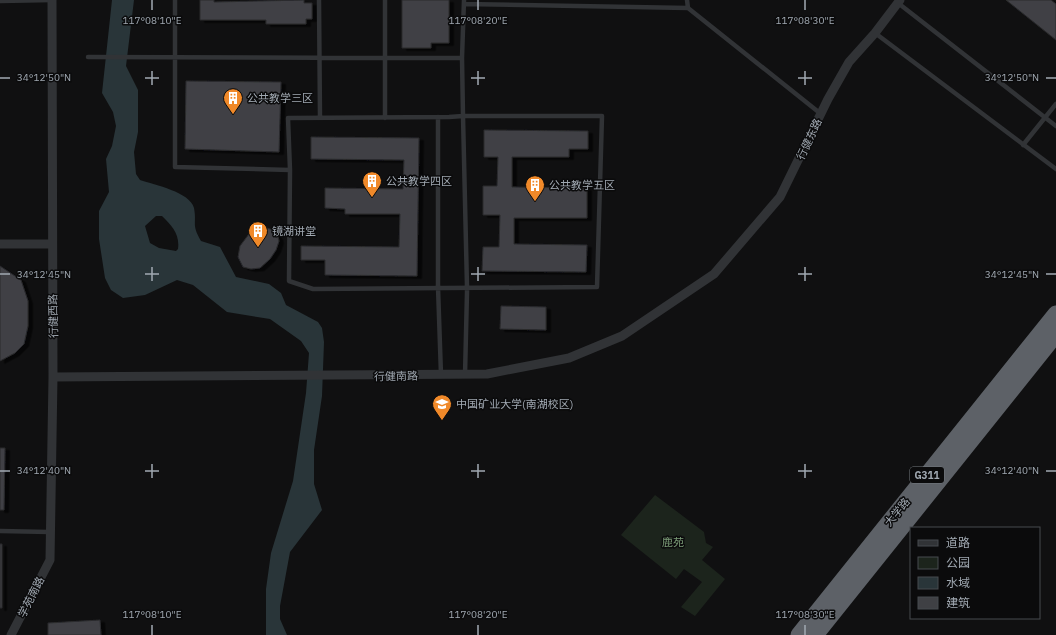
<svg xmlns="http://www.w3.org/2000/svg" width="1056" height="635" font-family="'IBM Plex Sans','Noto Sans SC',sans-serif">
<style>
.green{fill:#1c241c}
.water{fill:#293539;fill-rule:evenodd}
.building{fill:#3f4044;stroke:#2a2a2d;filter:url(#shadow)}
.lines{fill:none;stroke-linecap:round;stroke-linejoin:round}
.lane{stroke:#313336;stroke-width:4.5}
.street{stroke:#313336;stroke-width:9}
.highway{stroke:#5d6167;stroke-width:17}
.ticks{fill:none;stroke:#a1a9b2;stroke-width:1.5}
.labels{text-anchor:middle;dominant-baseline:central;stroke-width:3;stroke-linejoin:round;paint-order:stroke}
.shield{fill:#0b0b0c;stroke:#747a80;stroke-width:1}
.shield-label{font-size:10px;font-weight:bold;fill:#a1a9b2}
.poi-label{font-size:11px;fill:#a1a9b2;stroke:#0b0b0c;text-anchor:start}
.street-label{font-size:11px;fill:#a1a9b2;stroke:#0b0b0c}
.park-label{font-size:11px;fill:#7c9d78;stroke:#0b0b0c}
.ticks-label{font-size:10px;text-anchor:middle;fill:#a1a9b2;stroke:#0b0b0c;stroke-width:3;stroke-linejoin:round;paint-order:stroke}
</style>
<defs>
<filter id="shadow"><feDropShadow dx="4.5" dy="2.5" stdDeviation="0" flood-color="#0009"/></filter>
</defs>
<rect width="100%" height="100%" fill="#101011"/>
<path class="green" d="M655,495l49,37 2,11 7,4 -11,13 23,19 -30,37 -14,-9 21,-25 -18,-13 -8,10 -55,-44z"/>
<path class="water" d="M112,0h22l-8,66 12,24v42l-4,20 2,22 4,6c15,5 50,12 54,28 3,16 -3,16 7,33l19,6 16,30 33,7 12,9 5,12 32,17 4,6 2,14 -2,54 -8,54v34l8,26 -32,42 -10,54v13l7,16h-21v-46l5,-36 22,-72 13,-88 3,-40 -8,-12 -31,-22 -43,-7 -34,-27 -16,-5 -32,15 -22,3 -12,-8 -6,-12 -6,-39v-28l10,-19 -3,-33 6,-13 4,-20 -3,-14 -11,-19zM156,216h6c10,10 18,18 16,33l-2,2 -17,-3 -9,-5 -5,-17z"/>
<path class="building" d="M200,0h14v2l90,-2v3h8v16h-6v5h-40v-4h-66z
M402,0h47v43h-18v5h-29z
M1006,0h45l5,4v36z
M186,81l95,1 -2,70 -94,-3z
M484,130l104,1v18h-19v8h-57v30l75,1v30h-73v26l73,1 -1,27 -104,-1 1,-24h16l1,-32h-17v-29h14l1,-29h-14z
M311,137l108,1 -2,138 -92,-1v-15h-24v-14l98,1 1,-33h-55v-5l-20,-1v-20l78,1 1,-29 -93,-1z
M264,227l9,3 5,7 1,4 -3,9 -6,9 -10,9 -9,1 -8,-2 -5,-10 2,-11 9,-12z
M0,266l21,14 7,21v25l-4,18 -9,9 -15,8z
M501,306l45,1v23l-46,-1z
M0,448h5l-1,62h-4z
M0,544h2v64h-2z
M100,620l1,15h-53v-12z"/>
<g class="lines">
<path class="lane" d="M175,0v167l115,3 -2,-52 161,-1 14,-1 -1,-58h-77v60
M319,0l1,118
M687,0l1,8
M0,1l52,-1
M898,3l158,123
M464,4l224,4 133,106
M875,33l181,136
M88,57l297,1v-58
M462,58l2,-58
M438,117v170l3,88
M1023,145l33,-41
M290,170l-1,111 24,8 284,-2 5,-171h-139l4,171v5l-2,83
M0,531l50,1"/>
<path class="street" d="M0,244h52
M53,377l434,-3 82,-16 53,-22 92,-62 66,-77 48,-98 21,-37 26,-29 25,-33
M11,635l39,-75 3,-183 -1,-377"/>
<path class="highway" d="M799,635l257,-321
M815,635l241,-301"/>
</g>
<path class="ticks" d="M152,0v10M478,0v10M805,0v10M152,71v14M478,71v14M805,71v14M0,78h10M145,78h14M471,78h14M798,78h14M1046,78h10M152,267v14M478,267v14M805,267v14M0,274h10M145,274h14M471,274h14M798,274h14M1046,274h10M152,464v14M478,464v14M805,464v14M0,471h10M145,471h14M471,471h14M798,471h14M1046,471h10M152,625v10M478,625v10M805,625v10"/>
<defs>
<g id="building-pin" transform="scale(1)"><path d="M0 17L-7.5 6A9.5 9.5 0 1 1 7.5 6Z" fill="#f08929" stroke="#0b0b0c"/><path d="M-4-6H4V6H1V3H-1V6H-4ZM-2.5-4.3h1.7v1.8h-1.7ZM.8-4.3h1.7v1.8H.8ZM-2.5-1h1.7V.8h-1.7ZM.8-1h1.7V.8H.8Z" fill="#fff"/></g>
<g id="university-pin" transform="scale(1)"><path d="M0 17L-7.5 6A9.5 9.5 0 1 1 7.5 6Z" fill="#f08929" stroke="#0b0b0c"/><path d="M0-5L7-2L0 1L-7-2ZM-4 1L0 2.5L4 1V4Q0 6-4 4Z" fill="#fff"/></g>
</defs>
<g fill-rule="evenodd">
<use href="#building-pin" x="233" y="98"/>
<use href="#building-pin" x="372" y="181"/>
<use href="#building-pin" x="535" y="185"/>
<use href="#building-pin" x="258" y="231"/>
<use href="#university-pin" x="442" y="404"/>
</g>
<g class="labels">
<rect class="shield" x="910" y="467" width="34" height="16" rx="3"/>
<g class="shield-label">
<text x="927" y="475">G311</text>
</g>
<g class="poi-label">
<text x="247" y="98">公共教学三区</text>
<text x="386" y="181">公共教学四区</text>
<text x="549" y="185">公共教学五区</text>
<text x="272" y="231">镜湖讲堂</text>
<text x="456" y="404">中国矿业大学(南湖校区)</text>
</g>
<g class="street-label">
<text transform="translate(809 139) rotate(-65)">行健东路</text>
<text transform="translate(53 316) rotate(-91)">行健西路</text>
<text transform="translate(396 376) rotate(-1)">行健南路</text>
<text transform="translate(897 512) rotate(-51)">大学路</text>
<text transform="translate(31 597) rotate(-63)">学苑南路</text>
</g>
<g class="park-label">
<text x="673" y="542">鹿苑</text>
</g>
</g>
<g class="ticks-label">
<text x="152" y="24">117°08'10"E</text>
<text x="478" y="24">117°08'20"E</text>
<text x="805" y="24">117°08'30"E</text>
<text x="44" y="81">34°12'50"N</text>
<text x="1012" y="81">34°12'50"N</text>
<text x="44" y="278">34°12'45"N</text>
<text x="1012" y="278">34°12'45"N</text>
<text x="44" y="474">34°12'40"N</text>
<text x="1012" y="474">34°12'40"N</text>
<text x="152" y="618">117°08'10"E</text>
<text x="478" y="618">117°08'20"E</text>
<text x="805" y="618">117°08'30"E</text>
</g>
<rect x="910" y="527" width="130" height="92" fill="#0b0b0c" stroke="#474a4e"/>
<rect x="918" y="540" width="20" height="6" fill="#313336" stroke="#474a4e"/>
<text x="946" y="547" font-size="12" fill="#a1a9b2">道路</text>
<rect x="918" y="557" width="20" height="12" fill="#1c241c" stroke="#474a4e"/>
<text x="946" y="567" font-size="12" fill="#a1a9b2">公园</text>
<rect x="918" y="577" width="20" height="12" fill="#293539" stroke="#474a4e"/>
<text x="946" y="587" font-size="12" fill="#a1a9b2">水域</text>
<rect x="918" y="597" width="20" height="12" fill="#3f4044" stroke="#474a4e"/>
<text x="946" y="607" font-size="12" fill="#a1a9b2">建筑</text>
</svg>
